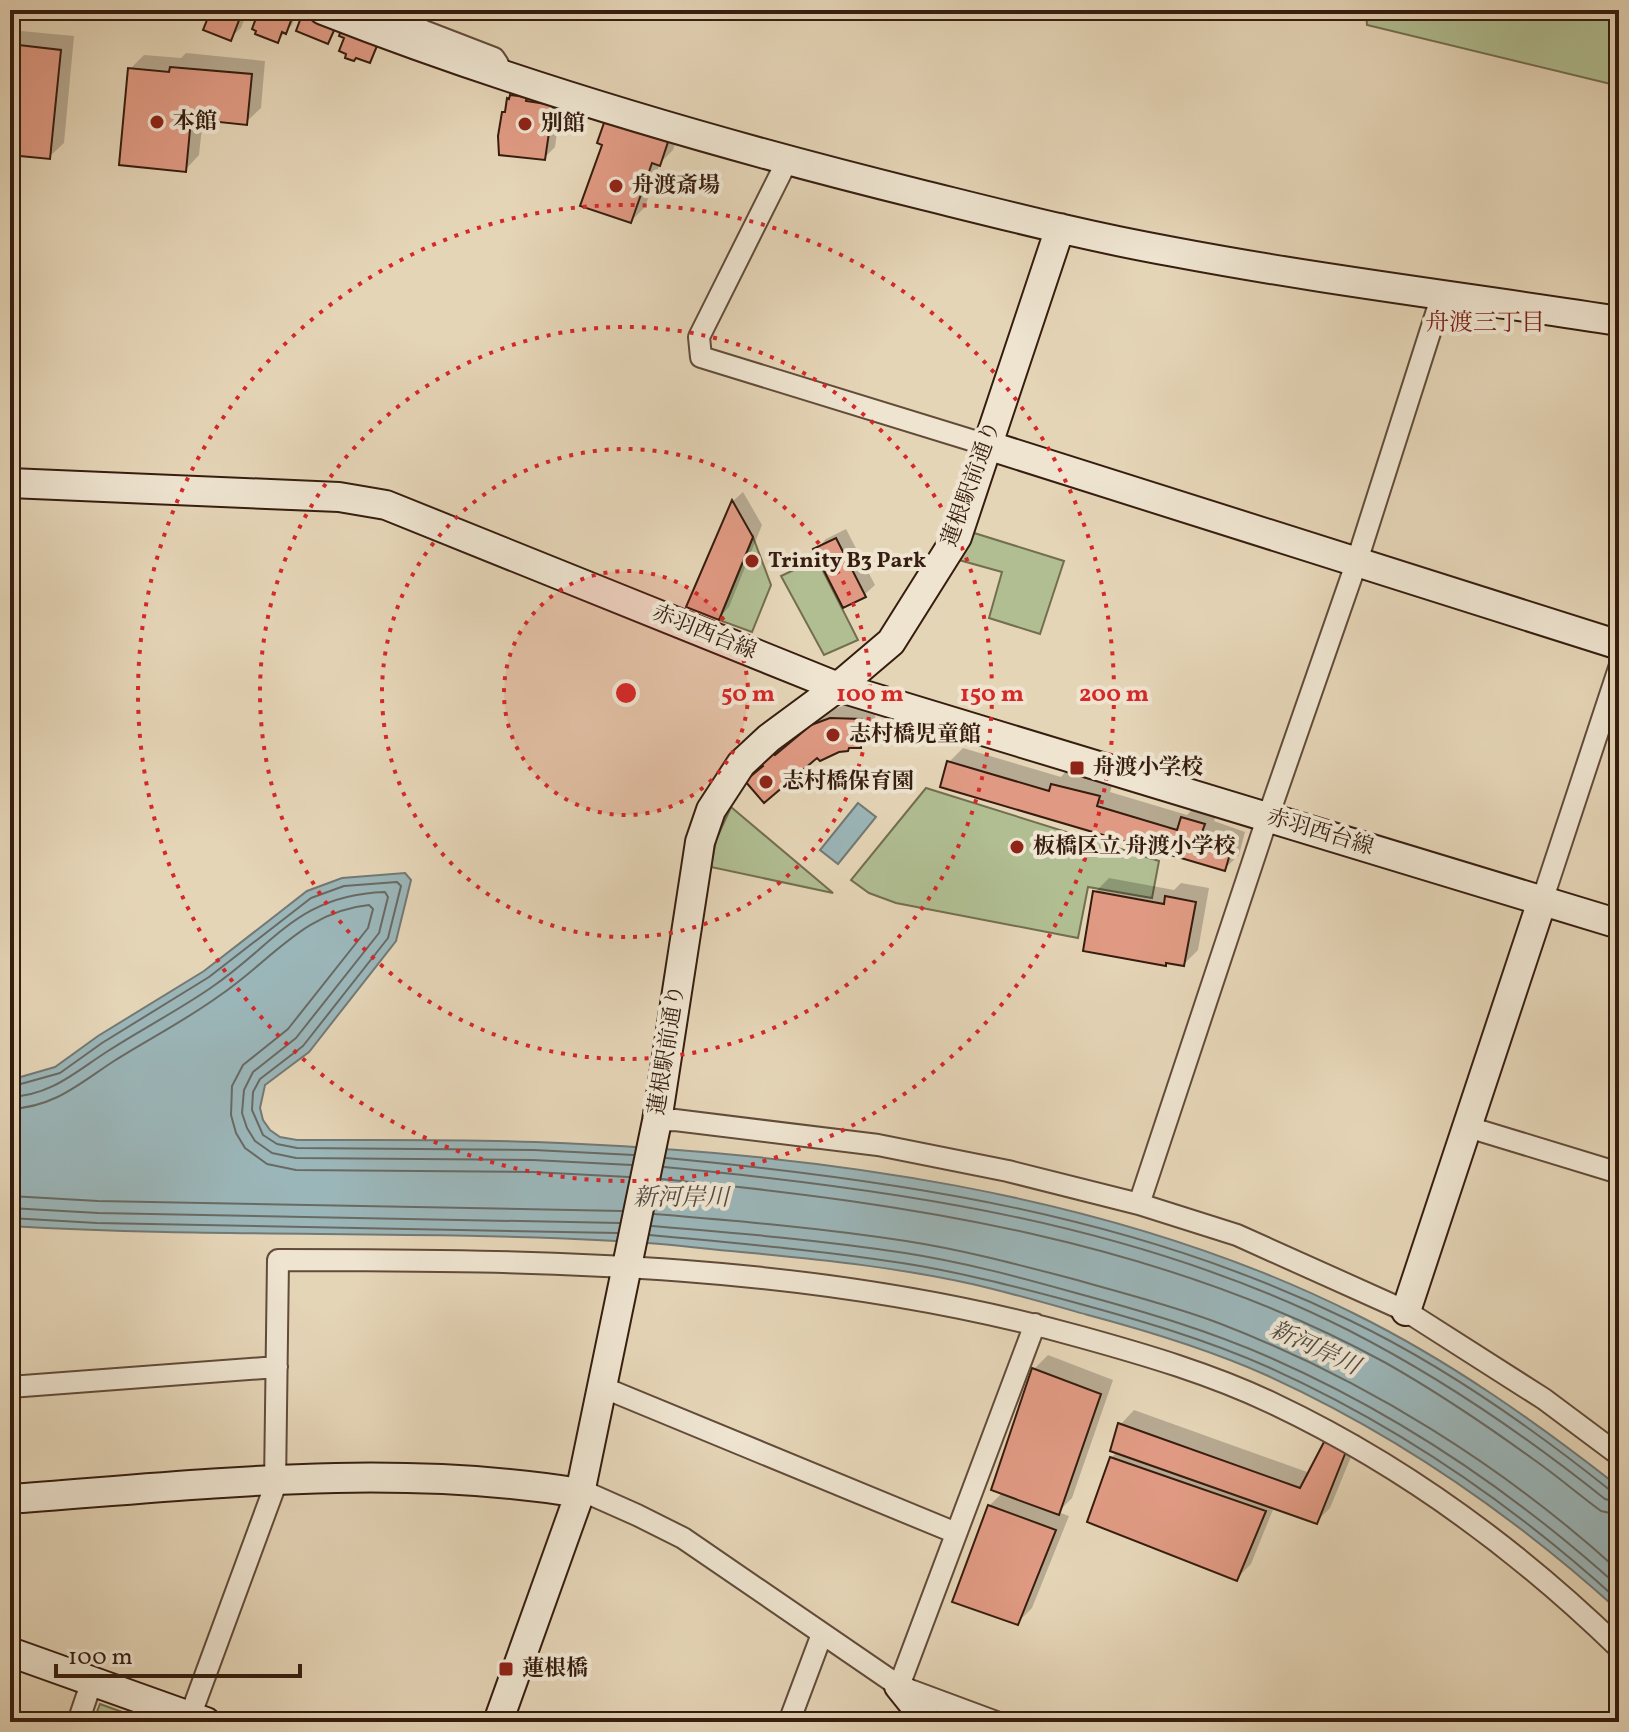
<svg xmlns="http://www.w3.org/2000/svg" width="1629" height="1732" font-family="Vollkorn,'Noto Serif JP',serif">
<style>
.green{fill:#b0be92;stroke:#736e50;stroke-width:2}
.water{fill:#9bb6b9;stroke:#737975;stroke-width:2}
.shadow{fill:#0003}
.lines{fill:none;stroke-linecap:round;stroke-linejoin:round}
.shore{stroke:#686a64;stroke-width:2}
.building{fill:#e09a83;stroke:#361d0f;stroke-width:2}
.street-casing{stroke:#624b39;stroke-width:24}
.secondary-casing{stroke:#361d0f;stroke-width:32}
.street{stroke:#eee4d0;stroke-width:20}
.secondary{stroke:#eee4d0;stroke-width:28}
.ring{fill:none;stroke:#d62828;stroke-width:4;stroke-dasharray:4 8}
.poi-dot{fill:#8f2418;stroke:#eee4d0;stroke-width:3}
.labels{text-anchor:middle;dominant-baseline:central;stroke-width:8;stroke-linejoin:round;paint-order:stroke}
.poi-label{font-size:22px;font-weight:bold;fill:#361d0f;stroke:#eee4d0;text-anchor:start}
.street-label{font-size:22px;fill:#361d0f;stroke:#eee4d0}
.neighbourhood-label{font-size:24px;fill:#7a1f14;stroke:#eee4d0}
.water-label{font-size:24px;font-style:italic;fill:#544b42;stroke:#eee4d0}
.centre{fill:#d62828;stroke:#eee4d0;stroke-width:4}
.ring-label{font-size:24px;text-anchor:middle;font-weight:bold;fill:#d62828;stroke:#eee4d0;stroke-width:8;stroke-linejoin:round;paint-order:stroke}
</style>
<rect width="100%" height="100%" fill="#e5d5b7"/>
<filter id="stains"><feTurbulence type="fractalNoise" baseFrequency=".0025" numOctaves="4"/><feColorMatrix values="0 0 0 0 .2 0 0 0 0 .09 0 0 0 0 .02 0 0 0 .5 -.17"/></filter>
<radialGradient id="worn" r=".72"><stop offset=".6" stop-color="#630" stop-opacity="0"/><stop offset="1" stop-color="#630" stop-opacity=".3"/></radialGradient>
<path class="green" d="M1366,10h253v76l-252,-61z
M971,532l93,29 -24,73 -51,-16 13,-46 -43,-12z
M753,537l18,48 -19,47 -33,-12z
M817,559l41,81 -34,15 -43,-79z
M926,788l233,73 -7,37 -64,-11 -10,51 -182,-35 -27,-10 -18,-13z
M731,807l102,86 -122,-26 5,-27z
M100,1704l50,18h-57z"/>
<path class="water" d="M858,803l18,14 -38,47 -18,-14z
M405,873l6,7 -15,61 -87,111 -44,33 -5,23 3,12 7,10 10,7 17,3c80,0 159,-1 239,2 272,10 574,49 819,172 95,47 181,108 264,173v124c-105,-95 -223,-177 -353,-236 -58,-26 -118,-44 -178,-60 -39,-11 -77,-22 -116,-31 -72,-16 -146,-24 -220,-31 -45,-4 -90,-10 -136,-12 -202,-11 -404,-3 -606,-15v-146l45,-13 43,-31 106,-65 103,-80 35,-13z"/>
<path class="shadow" d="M213,10h35l-7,18 -11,10z
M262,10h36l-6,15 -15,16z
M10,30l64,6 -10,107 -15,14 -39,-4z
M186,53l79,8 -4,47 -15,14 -43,-4 -4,37 -14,15 -55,-101 14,-14 37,3z
M522,85l40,10 -7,52 -11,11 -40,-45 4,-14z
M681,127l-8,23 -13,13 -15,44 -14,14 -27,-78z
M743,492l19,33 -33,82 -10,11 -30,-12 44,-105z
M846,529l29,56 -11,10 -48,-45 10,-11z
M846,705l30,1 -2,26 -14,14h-10l-32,9 -56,7 25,-23 3,4 38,-32z
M963,748l98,29 6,-7 46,12 -3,10 77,23 10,-11 21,6 -4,11 31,11 -6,23 -15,14 -275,-107z
M1109,878l65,12 7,-7 28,5 -11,62 -14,14 -89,-72z
M1048,1355l65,25 -41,118 -14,14 11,4 -37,92 -14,14 -29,-116 14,-14 -9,-3 40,-120z
M1134,1410l176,63 16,-30 14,-14 20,6 -30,73 -14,14 -42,-15 -23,57 -14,14 -126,-120 6,-6 3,-27z"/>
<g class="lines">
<path class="shore" d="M10,1087l50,-14 42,-30 107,-66 102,-79 33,-12 53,-4 4,4 -13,52 -85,108 -43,33 -7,13 -1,18 11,25 14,9 20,4 237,2 100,5
M10,1097c42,-2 65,-25 98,-46 34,-22 71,-41 104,-64 64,-44 86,-92 173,-95l3,5 -9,36 -83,105 -43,34 -9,18 -2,23 5,15 8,13 17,12 24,5 237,2 99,5
M10,1109c45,-2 70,-26 104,-48 35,-22 72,-41 105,-65 51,-34 85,-85 150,-91l4,4 -5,19 -80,101 -45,36 -11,21 -1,29 5,18 9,15 22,16 29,6 237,2 96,5
M666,1158c235,22 468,57 683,162 94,45 181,106 262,171l8,2
M664,1167c233,22 472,56 684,163 92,47 177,105 257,169l14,4
M661,1179c250,24 502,62 725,184 51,29 100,62 147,96 23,16 45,35 68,52l18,4
M10,1196l88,5 524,10
M10,1208l88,5 522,10
M654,1214c84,7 169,14 252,27 58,9 114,24 171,39 48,14 97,26 144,44 145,56 283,142 398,247
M10,1218l87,5 521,10
M652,1226c84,7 169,14 253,27 58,9 114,24 171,40 66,18 132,37 195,65 127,56 245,136 348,229
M650,1235c84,8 169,15 252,28 58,9 115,24 171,39 66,18 132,37 195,65 129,58 247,139 351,234"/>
</g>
<path class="building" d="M10,10h74l-1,7 -28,-4 -1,4z
M211,10h32l-12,31 -28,-11z
M259,10h36l-9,24 -4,-2 -4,11 -23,-9 1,-3 -4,-2z
M303,12l33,14 -8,18 -32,-13z
M342,27l37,14 -9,22 -14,-5 -2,3 -9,-3 1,-4 -7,-3 5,-13 -5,-2z
M10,44l51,6 -11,109 -40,-4z
M170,67l82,7 -5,51 -56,-6 -5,53 -67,-7 9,-97 41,4z
M510,95l17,2 -1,4 27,4 -8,55 -46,-5 -1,-19 4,-24h3l2,-14 2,1z
M605,120l63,22 -8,24 -8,-3 -21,60 -51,-17 22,-61 -5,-2z
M732,500l21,37 -34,83 -33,-13z
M836,538l30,59 -23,11 -30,-59z
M830,718l32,1 -1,29h-12l-1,3 -9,1 -19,9 -3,-3 -53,45 -19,-22 18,-15 -3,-4 12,-11 3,4 36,-30z
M947,761l102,30 2,-7 49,12 -3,10 80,24 4,-13 24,7 -4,11 31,12 -7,24 -285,-84z
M1093,891l71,13 1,-8 31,6 -12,64 -18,-3v3l-83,-15z
M1032,1368l69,26 -42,121 -68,-25z
M1118,1423l182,65 24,-46 23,7 -30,75 -207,-73z
M1110,1457l156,54 -29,70 -150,-59z
M988,1505l68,25 -38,95 -66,-23z"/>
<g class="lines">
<g class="street-casing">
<path id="street" d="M380,10l44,21 70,27 4,6
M787,161l-88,176 2,20 286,88
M1542,901l77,-233
M657,1121l18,-1 203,25 130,26 131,33 98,31 169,76 138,88 75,56
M1468,1127l151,46
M1139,1204l124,-373 94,-270 85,-266
M10,1387l267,-20
M602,1387l354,146
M580,1493l12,2 45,20 46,23 216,148 97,36
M899,1686l136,-362
M78,1722l14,-41
M188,1722l87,-236 3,-226c272,0 538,3 803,77 65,18 130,37 191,66 129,61 245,146 347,245
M789,1722l33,-88"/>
</g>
<g class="secondary-casing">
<path id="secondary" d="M323,10c194,76 394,134 596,184 85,21 170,43 255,58 148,28 297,46 445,69
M987,445l632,200
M10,483l329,14 47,8 452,182 781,237
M1406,1311l136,-410
M10,1499c190,-14 380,-37 570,-6
M10,1652l196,70
M899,1686l29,36
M498,1722l82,-229 77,-372 40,-259 3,-20 11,-32 30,-46 28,-26 69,-51 53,-45 66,-105 103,-309"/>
</g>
<use href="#street" class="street"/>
<use href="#secondary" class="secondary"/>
</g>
<circle cx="626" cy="693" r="122" fill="#d62828" fill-opacity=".12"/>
<g class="ring">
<circle cx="626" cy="693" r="122"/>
<circle cx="626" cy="693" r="244"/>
<circle cx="626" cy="693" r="366"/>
<circle cx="626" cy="693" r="488"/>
</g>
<g class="poi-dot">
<circle cx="157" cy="122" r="8"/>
<circle cx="525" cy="124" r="8"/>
<circle cx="616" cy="186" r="8"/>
<circle cx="752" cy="561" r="8"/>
<circle cx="833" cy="735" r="8"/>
<rect x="1069" y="760" width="16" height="16" rx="4"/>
<circle cx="766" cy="782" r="8"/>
<circle cx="1017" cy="847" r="8"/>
<rect x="498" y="1661" width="16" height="16" rx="4"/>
</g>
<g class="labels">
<g class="poi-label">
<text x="173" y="122">本館</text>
<text x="541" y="124">別館</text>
<text x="632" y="186">舟渡斎場</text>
<text x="768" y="561">Trinity B3 Park</text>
<text x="849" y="735">志村橋児童館</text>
<text x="1093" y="768">舟渡小学校</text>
<text x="782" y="782">志村橋保育園</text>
<text x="1033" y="847">板橋区立 舟渡小学校</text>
<text x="522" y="1669">蓮根橋</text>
</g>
<g class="street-label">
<text transform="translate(972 484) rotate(-70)">蓮根駅前通り</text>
<text transform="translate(704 633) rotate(22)">赤羽西台線</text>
<text transform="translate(1320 833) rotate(17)">赤羽西台線</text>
<text transform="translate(668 1050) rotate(-81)">蓮根駅前通り</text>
</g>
<g class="neighbourhood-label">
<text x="1485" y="324">舟渡三丁目</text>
</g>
<g class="water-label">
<text x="681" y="1199">新河岸川</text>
<text transform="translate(1314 1349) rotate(25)">新河岸川</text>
</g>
</g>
<circle cx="626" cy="693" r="12" class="centre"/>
<g class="ring-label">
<text x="748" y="701">50 m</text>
<text x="870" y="701">100 m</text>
<text x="992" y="701">150 m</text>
<text x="1114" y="701">200 m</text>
</g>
<rect width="1629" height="1732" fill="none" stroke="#e5d5b7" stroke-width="40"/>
<rect x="12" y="12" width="1605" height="1708" fill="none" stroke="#361d0f" stroke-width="4"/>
<rect x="20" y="20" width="1589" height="1692" fill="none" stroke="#361d0f" stroke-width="2"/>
<path d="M56 1664v12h244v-12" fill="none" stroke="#361d0f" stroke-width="4"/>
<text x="68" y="1664" font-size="24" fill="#361d0f" stroke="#eee4d0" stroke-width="6" paint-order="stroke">100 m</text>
<rect width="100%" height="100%" filter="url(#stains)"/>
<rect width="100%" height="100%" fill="url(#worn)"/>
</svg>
